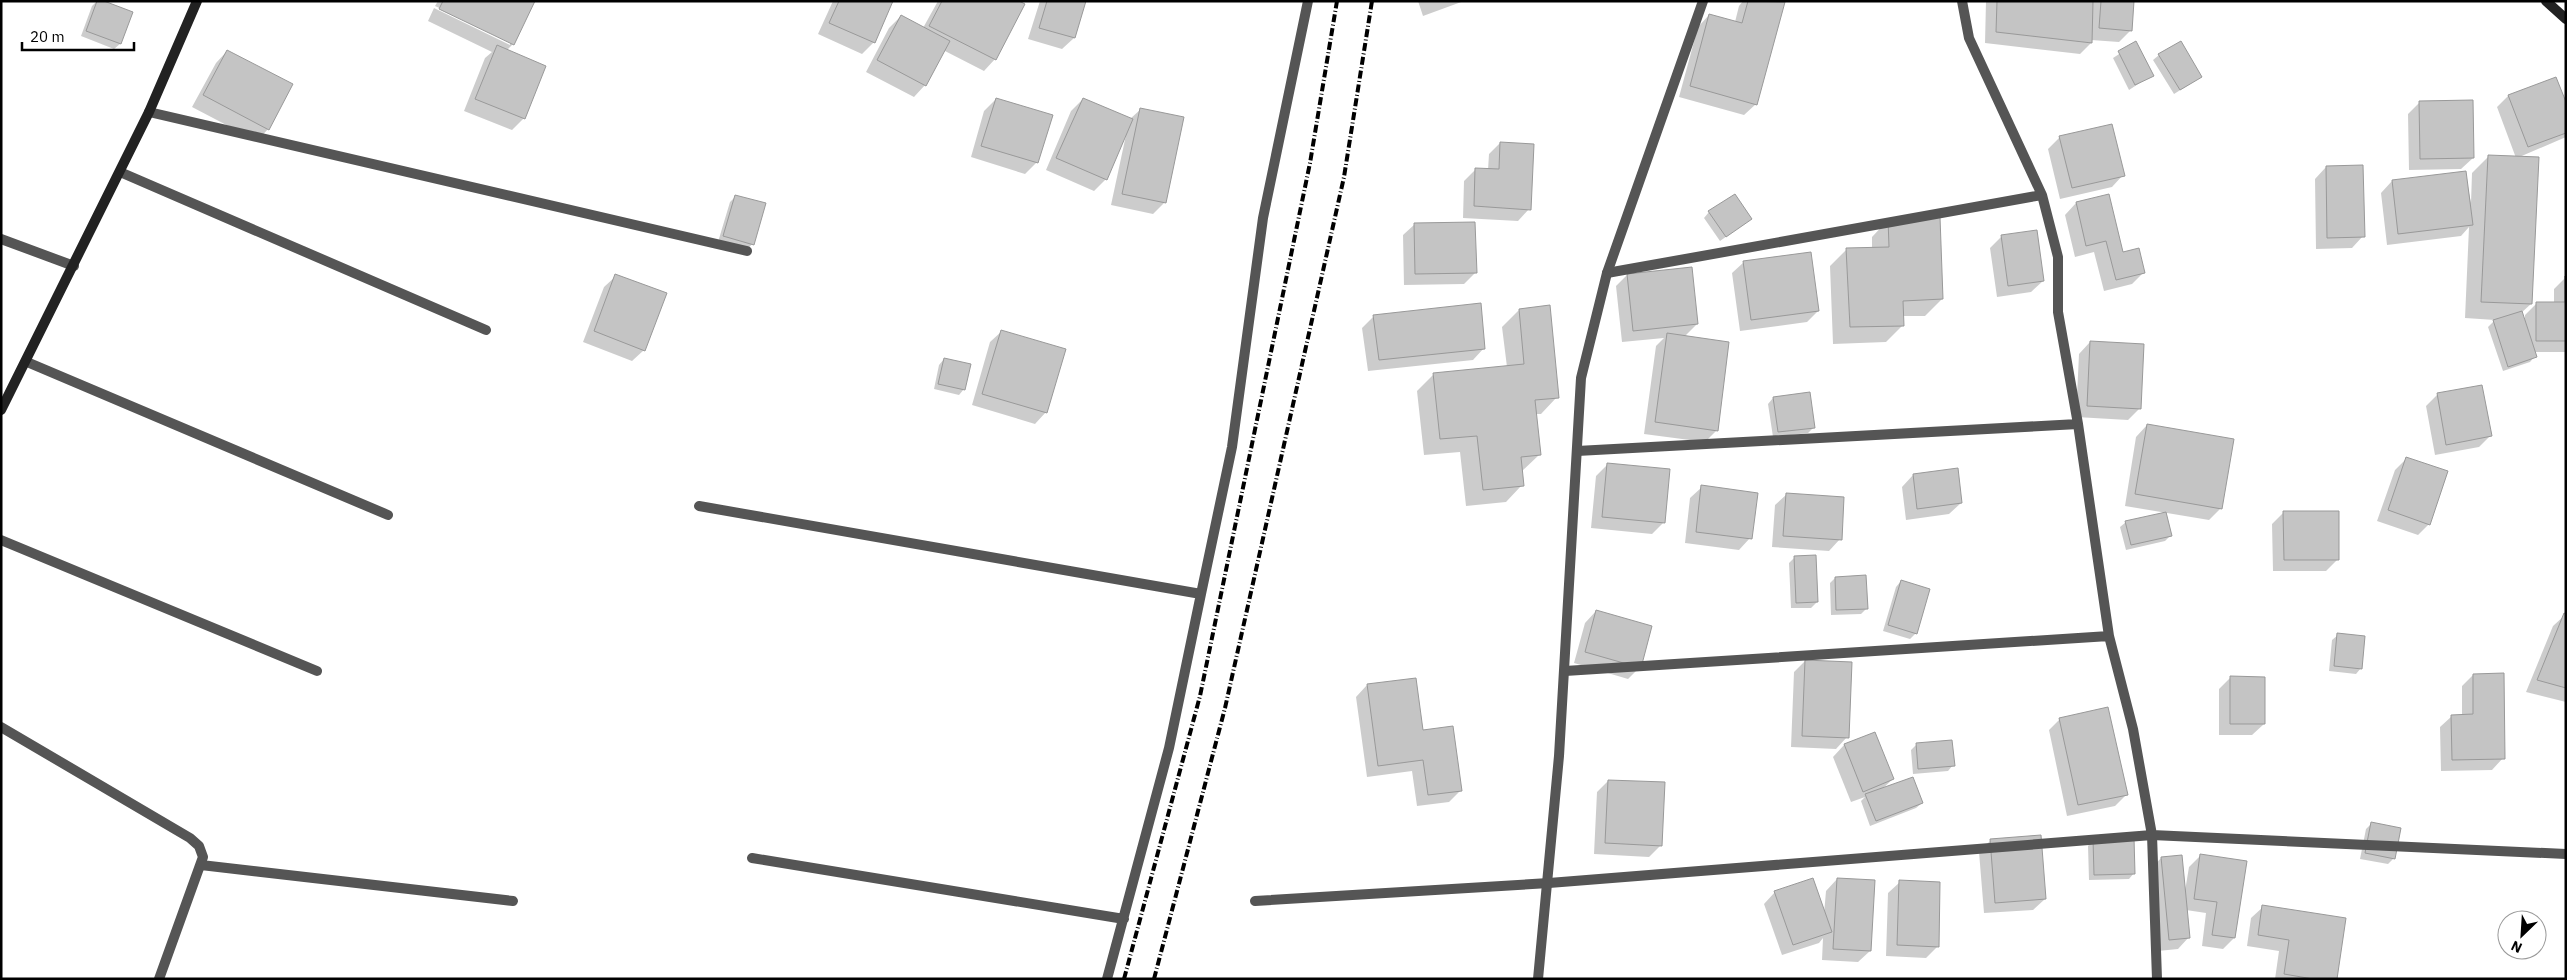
<svg xmlns="http://www.w3.org/2000/svg" width="2567" height="980" font-family="'IBM Plex Sans',sans-serif">
<style>
.shadow{fill:#0003}
.building{fill:#c4c4c4;stroke:#999}
.lines{fill:none;stroke-linecap:round;stroke-linejoin:round}
.minor{stroke:#555;stroke-width:10}
.tertiary{stroke:#555;stroke-width:10}
.secondary{stroke:#222;stroke-width:10}
.rail{stroke:#000;stroke-width:4;stroke-dasharray:8 2.5 1 2.5;stroke-linecap:butt}
</style>
<rect width="100%" height="100%" fill="#fff"/>
<path class="shadow" d="M97,1l35,12 -12,31 -6,5 -33,-13 11,-30z
M438,1h96l-21,43 -7,7 18,67 -12,12 -48,-19 21,-53 7,-6 -64,-31 6,-13 76,37v-3l-75,-36z
M833,1h58l-17,41 -12,12 -44,-20z
M938,1h79l-22,58 -11,12 -41,-21 -18,35 -11,12 -48,-25 23,-44 12,-12 22,12z
M1040,1h45l-11,37 -12,11 -34,-10z
M1418,1h46l-41,15z
M1743,1l40,2 -27,101 -12,11 -65,-18 19,-70 11,-12 26,7 4,-16z
M1986,1h147l-2,29 -12,12 -28,-2v3l-11,11 -95,-11z
M2136,43l16,32 -23,15 -16,-32z
M227,51l41,78 -11,12 -65,-34 24,-44z
M2159,55l42,22 -27,17 -21,-34z
M2555,78l11,28v31l-49,21 14,146 -10,9 4,11v-9l12,-12 17,1v-15l12,-12v75h-32l1,4 -5,6 -27,9 -15,-44 7,-7 -30,-2 4,-91 -8,9 -74,9 -6,-52 11,-12 73,-8 6,30 1,-30 17,-17 27,2 -19,-51 11,-11z
M996,99l41,63 -12,12 -54,-17 13,-46z
M1083,99l47,20 11,-10 23,94 -11,11 -42,-9 15,-70 -20,44 -12,12 -48,-21 25,-59z
M2420,102l53,56 -12,11 -52,1 -1,-56z
M2111,126l12,49 -11,12 -52,12 -12,-50 11,-11z
M1500,143l29,66 -11,12 -55,-3 1,-37 12,-12 12,1 1,-16z
M2326,167l37,69 -11,12 -36,1 -1,-70z
M736,196l16,48 -5,6 -29,-8 12,-40z
M2076,203l46,50 22,19 -12,12 -28,7 -10,-39 -19,5 -10,-42z
M1709,212l42,7 -31,22 -16,-23z
M1888,220l54,79 -17,17h-23l1,9 -17,17 -53,2 -3,-78 17,-17h25v-12z
M1415,224l61,48 -12,12 -60,1 -1,-50z
M2002,236l41,45 -12,11 -34,5 -7,-49z
M1744,262l74,49 -11,11 -67,9 -8,-58z
M1627,275l70,49 -13,13 33,93 -12,12 -61,-8 12,-88 8,-8 -42,4 -6,-56z
M616,276l28,74 -12,11 -49,-19 21,-55z
M1519,310l38,87 -16,17h-6l4,41 -18,17 1,13 -16,17 -40,4 -6,-54 -36,3 -7,-64 17,-17 73,-7 -5,-40z
M1374,316l110,32 -11,12 -105,11 -6,-43z
M1002,331l44,81 -11,12 -63,-19 18,-63z
M2090,342l50,66 -12,12 -52,-3 3,-63z
M944,359l20,30 -5,6 -25,-6 5,-24z
M2437,395l53,41 -11,11 -44,8 -9,-49z
M1773,398l41,29 -6,6 -35,4 -5,-33z
M2147,425l74,83 -12,12 -84,-14 11,-69z
M2407,458l22,66 -11,11 -41,-14 18,-51z
M1607,465l57,57 -12,12 -61,-6 5,-52z
M1913,475l48,28 -12,11 -43,6 -4,-33z
M1702,487l48,51 -11,12 -54,-7 5,-45z
M1787,494l53,45 -11,12 -57,-4 3,-42z
M2284,512l54,47 -12,12h-53l-1,-47z
M2126,522l44,14 -5,5 -39,9 -6,-23z
M1795,557l22,45 -6,6h-20l-2,-45z
M1835,578l31,31 -5,5 -30,1 -1,-32z
M1901,581l15,52 -6,6 -27,-8 13,-44z
M1596,611l44,56 -12,12 -54,-16 11,-40z
M2565,615h1v87l-40,-10 27,-66z
M2338,635l23,33 -5,6 -27,-3 3,-31z
M1805,661l42,76 -11,12 -45,-2 3,-75z
M2473,675l30,83 -11,12 -51,1 -1,-44 12,-11h10v-30z
M2231,677l33,47 -12,11h-33v-46z
M1367,685l55,47 39,58 -12,12 -32,4 -5,-35 -45,6 -11,-80z
M2060,719l66,76 -11,11 -48,10 -18,-86z
M1875,733l18,46 -11,10 40,14 -6,5 -46,18 -9,-25 4,-4 -14,5 -18,-45 11,-12z
M1917,744l36,21 -5,6 -35,3 -2,-24z
M1608,781l53,64 -12,12 -55,-3 3,-62z
M2371,824l23,34 -6,6 -28,-5 6,-30z
M1991,840l54,59 -12,11 -49,3 -5,-61z
M2093,840l41,33 -5,6 -40,1 -1,-34z
M2200,856l34,82 -11,11 -21,-3 4,-33 -20,-3 3,27 -11,12 -20,2 -8,-81 11,-12 24,33 4,-24z
M1837,879l33,72 -12,11 -36,-2 1,-22 -4,5 -37,12 -18,-51 11,-12 49,22 2,-23z
M1900,882l38,64 -12,12 -40,-2 2,-63z
M2263,907l73,72h-61l4,-28 -32,-5 4,-28z"/>
<path class="building" d="M97,1h7l29,11 -12,32 -35,-13z
M443,1h92l-21,44 -75,-36z
M839,1h54l-18,42 -46,-20z
M942,1h77l6,3 -29,56 -67,-34z
M1047,1h39l-11,37 -36,-10z
M1748,1l37,1 -28,103 -67,-19 19,-72 33,9z
M1997,1h96l-1,42 -96,-11z
M2101,1h33l-2,30 -33,-3z
M901,15l49,26 -24,45 -49,-26z
M2136,41l18,35 -19,9 -17,-34z
M2181,41l21,36 -22,13 -22,-36z
M497,45l49,21 -21,53 -50,-20z
M227,50l66,34 -24,46 -66,-35z
M2556,77l10,25v31l-38,14 -20,-52z
M996,98l57,17 -15,48 -57,-17z
M1083,98l50,21 -26,61 -51,-22z
M2473,100l1,58 -54,1 -1,-58z
M1140,108l44,9 -18,86 -44,-9z
M2112,124l13,52 -53,12 -13,-52z
M1500,142l34,2 -3,66 -57,-4 1,-38 24,1z
M2488,155l51,2 -7,147 -51,-2z
M2363,165l2,72 -38,1 -1,-72z
M2466,171l7,54 -75,9 -6,-54z
M1735,194l17,25 -26,18 -18,-26z
M2109,194l14,58 16,-4 6,25 -29,7 -10,-39 -20,5 -10,-44z
M735,195l31,8 -12,42 -31,-9z
M1940,217l3,82 -40,2 1,25 -54,1 -4,-79 43,-1 -1,-28z
M1475,222l2,51 -62,1 -1,-51z
M2037,230l7,51 -36,5 -7,-51z
M1811,252l8,59 -68,9 -8,-59z
M1692,267l6,57 -65,7 -6,-57z
M615,274l52,19 -22,58 -51,-20z
M2565,276l1,65h-30v-39h29z
M1481,303l4,46 -106,11 -6,-45z
M1550,305l9,93 -24,2 6,55 -20,2 3,29 -41,4 -6,-54 -37,3 -7,-66 91,-9 -5,-55z
M2522,311l15,46 -29,10 -15,-47z
M1001,330l65,19 -19,64 -65,-19z
M1667,333l62,9 -11,89 -63,-9z
M2090,341l54,3 -3,65 -54,-3z
M944,358l27,6 -6,26 -27,-6z
M2482,385l10,51 -46,9 -9,-52z
M1810,392l5,36 -37,4 -5,-35z
M2147,424l87,15 -12,70 -87,-15z
M2406,457l42,14 -18,54 -42,-15z
M1607,463l63,6 -5,54 -63,-6z
M1958,468l4,35 -45,6 -4,-35z
M1701,485l57,8 -6,46 -56,-7z
M1786,493l58,4 -2,43 -59,-4z
M2283,511h56v49h-55z
M2166,512l6,24 -41,9 -6,-24z
M1816,555l2,47 -22,1 -2,-47z
M1866,575l2,34 -32,1 -1,-33z
M1901,580l29,9 -13,45 -29,-9z
M1596,610l56,16 -11,42 -56,-16z
M2564,613l2,1v74l-29,-8z
M2337,633l28,3 -3,33 -28,-3z
M1805,660l47,2 -3,76 -47,-2z
M2504,673l1,86 -53,1 -1,-45 22,-1v-40z
M2230,676l35,1v47h-35z
M1416,678l7,52 30,-4 9,65 -34,4 -5,-35 -45,6 -11,-82z
M2108,707l20,88 -50,10 -19,-87z
M1875,732l19,47 -31,13 -19,-48z
M1952,740l3,26 -37,3 -2,-26z
M1913,777l10,26 -47,18 -11,-27z
M1608,780l57,2 -3,64 -57,-3z
M2371,822l30,6 -6,31 -30,-6z
M2041,835l5,64 -51,4 -5,-64z
M2134,838l1,36 -41,1 -1,-36z
M2200,854l47,7 -12,77 -23,-3 5,-33 -23,-3z
M2182,855l8,83 -21,2 -8,-83z
M1813,878l19,54 -39,13 -19,-54z
M1837,878l38,2 -4,71 -38,-2z
M1899,880l41,2 -1,65 -42,-2z
M2262,905l84,13 -9,61h-24l-29,-5 5,-34 -31,-5z"/>
<g class="lines">
<path class="minor" d="M1962,1l7,37 73,157 16,62v55l20,112 31,212 24,93 19,106 5,144
M149,112l598,139
M120,172l366,158
M1,239l73,27
M1607,273l435,-78
M27,362l361,153
M1577,451l501,-27
M699,506l502,88
M1,540l316,131
M1565,671l544,-35
M1,727l189,111 9,8 4,11 -44,122
M752,858l372,61
M201,865l312,36
M1255,901l294,-18 603,-48 414,19
M1107,979l62,-231 32,-154 31,-147 31,-229 45,-217"/>
<path class="tertiary" d="M1538,979l21,-223 22,-378 26,-105 96,-272"/>
<path class="secondary" d="M2546,1l20,18
M1,410l148,-298 48,-111"/>
<path class="rail" d="M1124,979l76,-283 110,-533 27,-162
M1154,979l71,-271 119,-531 28,-176"/>
</g>
<rect width="2567" height="980" fill="none" stroke="#000000" stroke-width="5"/>
<g transform="translate(2522 935) rotate(205)"><circle r="24" fill="#ffffff" stroke="#999999"/>
<path d="M0-4L9 19L0 12L-9 19Z" fill="#000000"/>
<text y="-8" font-size="14" font-weight="bold" text-anchor="middle" fill="#000000">N</text>
</g>
<path d="M22 42v8h112v-8" fill="none" stroke="#000000" stroke-width="2.5"/>
<text x="30" y="42" font-size="15" fill="#000000" stroke="#ffffff" stroke-width="4" paint-order="stroke">20 m</text>
</svg>
